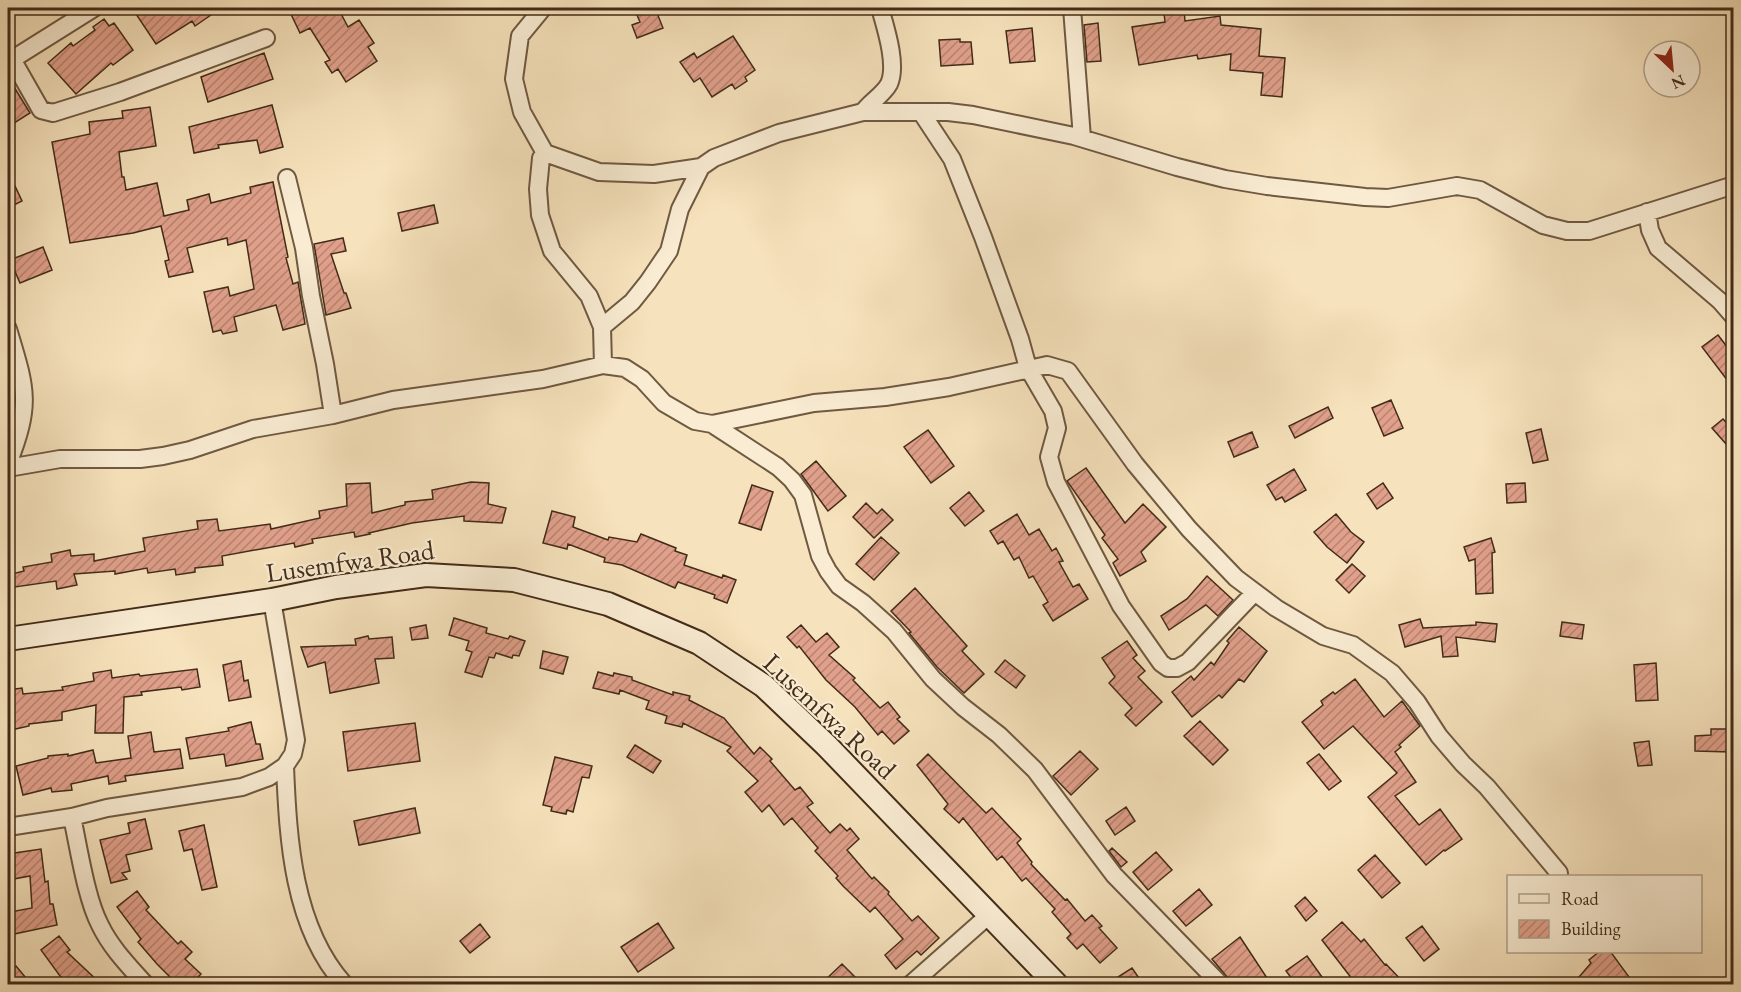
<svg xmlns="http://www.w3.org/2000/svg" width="1741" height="992" font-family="'EB Garamond',serif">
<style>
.building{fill:url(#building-hatch);stroke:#422b18;stroke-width:1.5}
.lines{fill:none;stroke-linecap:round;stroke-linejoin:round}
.street-casing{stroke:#6f5941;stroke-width:20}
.secondary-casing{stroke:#422b18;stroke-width:26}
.street{stroke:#f9ecd3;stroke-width:16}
.secondary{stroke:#f9ecd3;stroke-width:22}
.labels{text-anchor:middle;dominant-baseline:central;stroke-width:4.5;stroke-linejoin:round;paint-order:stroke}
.street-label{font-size:27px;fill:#422b18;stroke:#f9ecd3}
</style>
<defs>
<pattern id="building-hatch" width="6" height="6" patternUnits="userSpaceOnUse" patternTransform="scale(1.5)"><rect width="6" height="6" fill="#e1a08b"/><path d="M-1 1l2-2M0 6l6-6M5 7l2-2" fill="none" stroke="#b88371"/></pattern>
</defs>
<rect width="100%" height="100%" fill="#f6e2bc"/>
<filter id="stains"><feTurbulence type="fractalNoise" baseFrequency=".00333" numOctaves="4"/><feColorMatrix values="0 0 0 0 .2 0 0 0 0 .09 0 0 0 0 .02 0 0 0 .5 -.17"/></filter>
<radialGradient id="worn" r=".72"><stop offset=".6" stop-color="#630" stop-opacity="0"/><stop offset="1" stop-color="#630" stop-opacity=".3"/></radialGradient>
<path class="building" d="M132,8h89l-26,18 -3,-5 -36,23z
M299,8h39l10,19 11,-7 15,23 -6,4 9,14 -31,21 -8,-13 -6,4 -7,-11 5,-2 -20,-32 -10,5 -10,-21z
M634,8h21l8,20 -26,10 -5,-13 8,-3z
M1184,10l1,11 35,-5 1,9 40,4 -2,27 26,2 -3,39 -21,-2 2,-22 -33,-3 1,-16 -33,5 -1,-4 -58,10 -7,-38 33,-5 -1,-9z
M104,19l5,7 5,-3 19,27 -20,15 -2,-2 -35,31 -28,-31 23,-20 2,3 22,-16 -2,-3z
M1098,23l3,38 -14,1 -3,-37z
M1032,28l3,33 -25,2 -4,-32z
M733,36l22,34 -10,7 2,4 -12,8 -3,-5 -20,13 -12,-19 -6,4 -14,-20 14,-9 3,5z
M960,39v3h11l2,22 -32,2 -2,-26z
M264,53l9,26 -65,23 -7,-25z
M8,77l22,36 -22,14z
M272,105l11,42 -23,6 -3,-13 -39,5 1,3 -25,5 -5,-26z
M150,107l6,39 -37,6 3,25h2l2,13 31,-7 7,33 25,-6 -2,-10 22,-6 2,9 40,-10 -1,-6 23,-5 15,75 -2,1 7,26 5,-2 7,42 -22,6 -7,-25 -42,12 3,14 -14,3 -2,-4 -8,2 -9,-40 24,-5 2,9 24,-7 -8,-49 -18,5 -1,-7 -40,10 6,24 -24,5 -4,-16 4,-1 -8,-34 -28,7 -63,10 -18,-101 38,-8 -1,-12 34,-4 -1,-7z
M8,171l14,30 -14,7z
M434,205l4,18 -36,8 -4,-18z
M343,238l3,13 -15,3 13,39h2l5,15 -25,7 -12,-71z
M43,247l9,23 -32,13 -10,-23z
M1718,335l16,21v33l-32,-42z
M1391,400l12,28 -19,8 -12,-28z
M1328,407l5,11 -38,20 -6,-12z
M1723,419l11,12v22l-22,-25z
M1541,429l7,31 -15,3 -7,-30z
M928,430l26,36 -23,17 -27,-36z
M1252,432l6,15 -24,10 -6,-15z
M816,461l30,35 -18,15 -27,-37z
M1086,468l39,55 18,-19 23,23 -25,25 5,9 -26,15 -7,-13 5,-4 -16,-21 3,-3 -38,-54z
M1294,469l12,21 -21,12 -3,-5 -6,3 -9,-15z
M471,482l18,1 -1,21 18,4 -4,15 -38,-2v-5l-52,7 -43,10 1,1 -15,3 -1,-5 -42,7 1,4 -18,4 -1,-4 -72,13 1,9 -28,3v4l-19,3 -1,-6 -27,4 -1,-5 -32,6v-3l-41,3 3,11 -20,4 -1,-8 -48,7v-13l16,-4 -1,-4 29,-5 -1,-8 19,-4 1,6 23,-2v7l51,-10 -2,-13 55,-9 -1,-8 20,-2 2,12 51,-7 1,5 49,-11 -1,-7 28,-5 -1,-22 24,-1 2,30 33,-8v-3l28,-3 -1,-9z
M1383,483l10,15 -16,11 -10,-15z
M1525,483l1,19 -19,1 -1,-19z
M752,485l21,7 -12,38 -22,-7z
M969,492l15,19 -19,15 -15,-18z
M866,503l11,11 5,-5 11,11 -19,18 -21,-21z
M552,511l23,6 -2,10 35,13 1,-3 28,5 4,-8 35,14 -1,3 12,4 -3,10 38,13 1,-3 13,5 -9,23 -13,-5 1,-3 -37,-13 -3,6 -53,-23 -18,-3 1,-4 -37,-14 -1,5 -24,-6z
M1017,514l12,21 10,-6 13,22 4,-3 7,13 -4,1 14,25 6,-3 9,15 -35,22 -10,-16 5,-3 -15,-26 -4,2 -10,-21 -5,3 -11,-19 -5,3 -8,-13z
M1336,514l15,18 13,10 -17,21 -20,-16 -13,-15z
M881,537l18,16 -25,27 -18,-16z
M1491,538l4,14 -3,1 1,40 -17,1 -1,-35 -6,2 -5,-14z
M1352,564l13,12 -16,17 -13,-13z
M1207,576l26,24 -15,16 -12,-11 -37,25 -8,-14 26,-17z
M915,588l52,58 -5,5 22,23 -20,19 -27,-26 -28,-34 2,-1 -20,-21z
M454,618l33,10 -1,5 22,6 2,-3 15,5 -6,15 -6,-1 -1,3 -16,-5 -2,5 -5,-1 -7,20 -17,-5 7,-20 -6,-2 3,-9 -20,-6z
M1420,619l3,9 53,-3v-3l21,2 -2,18 -39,-5 2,19 -15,1 -2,-21 -36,11 -6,-22z
M1562,622l22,3 -2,14 -22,-3z
M426,625l2,13 -16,2 -2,-12z
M801,625l15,17 11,-9 12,14 -10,8 26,23 -2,2 27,28 8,-6 12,15 -3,2 12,12 -15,13 -12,-13 -4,4 -23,-28 -29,-27 -27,-34 -2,2 -10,-11z
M1239,627l28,24 -23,31 -5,-3 -17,19 -3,-3 -27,22 -20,-25 19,-16 3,4 17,-18 3,3 15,-22 -2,-2z
M368,636l1,3 23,-2 2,21 -19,1 4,24 -49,10 -5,-31 -17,5 -7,-20 55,-2 -1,-6z
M1127,641l10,14 -4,3 12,13 -7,6 24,25 -26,24 -11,-11 7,-7 -23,-25 6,-6 -13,-19z
M543,651l25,6 -5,17 -23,-6z
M1005,660l20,16 -9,12 -21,-16z
M241,661l3,20 4,-1 3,17 -22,4 -6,-36z
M1656,663l2,37 -22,1 -2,-36z
M197,669l3,18 -18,3 -1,-3 -40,5 1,3 -18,2 -1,36h-28l1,-28 -34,7v8l-33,4v2l-18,4 -3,-17v-23l14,-2 1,6 40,-4 -1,-3 32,-6 -1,-8 18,-3 1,8 27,-4 1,2z
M598,672l15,4 1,-3 18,4v3l41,15v-3l17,4 -1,4 35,18 30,36 6,-7 12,12 -2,2 25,29 5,-3 13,16 -6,4 23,26 10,-9 7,7 3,-3 9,11 -12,11 25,29 2,-2 15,15 -1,2 24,27 6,-5 21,22 -18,17 -4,-4 -21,18 -11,-14 18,-16 -28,-32 -5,5 -27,-26 -7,-8 2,-2 -23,-25 3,-3 -26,-30 -8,7 -15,-20 -7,7 -17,-20 13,-11 -31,-30 4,-4 -48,-24 -1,4 -17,-4 2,-7 -21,-7 3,-8 -29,-11 -1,4 -26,-6z
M1355,679l29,38 18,-16 18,25 -21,19 2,2 -6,5 21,30 -21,14 24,29 21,-16 22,30 -17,12 -1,-1 -18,15 -58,-68 29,-24 -44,-47 -29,23 -22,-27 21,-17 -2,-4 12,-9 2,2z
M1200,721l28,29 -15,15 -29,-29z
M251,722l5,22h4l3,15 -37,7 -2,-12 -34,5 -4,-21 43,-7 -1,-3z
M415,723l5,38 -72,10 -5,-39z
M1711,729h20v23l-36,-1v-15l16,-1z
M151,732l3,20 26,-3 3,19 -58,8 1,5 -17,3 -1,-8 -37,8 1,6 -20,2 -1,-4 -28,7 -7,-29 32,-8v-2l20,-2v2l25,-6 3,13 35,-5 -3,-22z
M1649,741l3,24 -14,1 -4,-23z
M635,745l26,16 -8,12 -26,-16z
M1080,751l18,18 -27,26 -18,-19z
M928,754l58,59 6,-5 29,31 -4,4 15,19 -1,2 34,36 2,-1 18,22 7,-6 10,11 -3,2 18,20 -17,15 -17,-19 -6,5 -10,-11 4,-4 -19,-22 3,-3 -29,-31 -4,3 -20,-25 -5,4 -34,-42 -4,5 -15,-14 4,-5 -31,-39z
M1319,754l22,27 -12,9 -22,-27z
M555,757l37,9 -3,12 -7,-1 -9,35 -6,-2 -1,4 -15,-3 1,-4 -9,-2z
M1126,807l9,14 -20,14 -9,-14z
M415,808l5,25 -61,12 -5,-24z
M145,819l7,30 -26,6 4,16 -8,2 5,6 -16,4 -11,-43 30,-7 -2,-10z
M204,825l13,62 -15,3 -10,-41 -8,2 -5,-20z
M1112,848l15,14 -6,5 -12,-16z
M41,849l4,33 3,-1 2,23h3l4,21 -43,9 -4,-22 22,-4 -2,-32 -22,4v-26z
M1156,852l16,18 -24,20 -15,-18z
M1375,855l25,28 -18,15 -24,-28z
M1199,889l13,16 -26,21 -13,-15z
M137,891l12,16 -3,3 32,34 3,-3 11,11 -7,7 16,15 -10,10h-14l-20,-20 -19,-22 3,-3 -24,-32z
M1305,897l12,14 -11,10 -11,-15z
M1342,922l19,20 3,-3 21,26 1,-1 19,20h-49l-34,-44z
M658,923l16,25 -36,24 -17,-25z
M480,924l10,13 -20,16 -10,-12z
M1422,926l17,23 -15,12 -18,-23z
M59,936l11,14 -3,2 34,32h-32l-9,-8 -19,-26z
M1240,937l27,41 -9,6h-25l-21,-25z
M1600,951h10l19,26 -11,7h-45l18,-21 -2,-3z
M1307,956l20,28h-31l-10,-13z
M842,964l20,20h-41z
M16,966l15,18h-23v-12z
M1132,968l11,16h-36z"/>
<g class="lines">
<g class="street-casing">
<path id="street" d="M543,8l-23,28 -6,43 8,33 23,41 54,19 55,2 47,-7
M1072,8l10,130
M12,59l29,51 12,3 67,-21 146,-54
M8,62l86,-54
M863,112c7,-10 20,-17 26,-28 9,-19 -4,-58 -9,-76
M921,112l31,47 31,78 37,102 8,29 25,43 4,17 -8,29 7,25 65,124 40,57 7,5h9l11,-6 67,-70
M545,153l-4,5 -3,31 2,26 12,36 37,45 13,31
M287,178l17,70 7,48 14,68 8,51
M1647,212l3,18 8,18 62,53 14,16
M8,329c18,60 24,74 0,135
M603,365l22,3 17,11 22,24 31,18 17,3 102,-21 71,-6 64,-10 98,-22 21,6 67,93 54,65 47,49 40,30 47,28 30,9 39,28 25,29 22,34 24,28 24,23 72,86
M712,424l66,43 14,13 11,15 17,61 8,15 11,15 24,17 31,28 39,48 30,28 36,28 36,35 79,105 106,109
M8,468l52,-9h80l23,-3 27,-6 63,-21 80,-14 60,-15 150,-21 60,-14 -1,-38 30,-25 16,-20 21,-31 11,-42 21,-42 13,-9 65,-25 84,-21h85l25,3 101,21 103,31 48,12 42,7 98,11 23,1 69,-12 23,4 63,35 24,6h22l145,-46
M285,766c3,74 8,161 59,218
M72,817c7,32 14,81 28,108 11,23 29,41 45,59
M8,827l64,-10 35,-9 135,-21 27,-10 16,-11 8,-12 3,-14 -24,-140
M911,984l78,-69"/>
</g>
<g class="secondary-casing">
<path id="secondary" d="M8,639l264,-39 64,-13 90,-12 88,5 94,24 91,39 65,43 62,59 230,239"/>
</g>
<use href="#street" class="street"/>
<use href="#secondary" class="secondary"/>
</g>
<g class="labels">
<g class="street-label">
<text transform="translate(350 561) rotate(-8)">Lusemfwa Road</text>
<text transform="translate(830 716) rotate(43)">Lusemfwa Road</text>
</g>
</g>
<rect width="1741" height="992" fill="none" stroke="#f6e2bc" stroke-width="30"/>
<rect x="9" y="9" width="1723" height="974" fill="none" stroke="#422b18" stroke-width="3"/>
<rect x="15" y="15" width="1711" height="962" fill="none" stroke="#422b18" stroke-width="1.5"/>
<rect x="1507" y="875" width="195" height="78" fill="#f9ecd3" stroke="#b09f88" stroke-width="1.5"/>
<rect x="1519" y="894" width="30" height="9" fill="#f9ecd3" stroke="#b09f88" stroke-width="1.5"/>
<text x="1561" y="905" font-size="18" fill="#422b18">Road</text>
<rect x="1519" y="920" width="30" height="18" fill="url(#building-hatch)" stroke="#b09f88" stroke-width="1.5"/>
<text x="1561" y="935" font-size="18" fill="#422b18">Building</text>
<g transform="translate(1672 69) rotate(154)"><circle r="28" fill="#f9ecd3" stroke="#b09f88" stroke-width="1.5"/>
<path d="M0-4.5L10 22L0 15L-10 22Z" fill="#8f2418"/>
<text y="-9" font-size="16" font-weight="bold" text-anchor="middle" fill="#422b18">N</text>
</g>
<rect width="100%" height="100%" filter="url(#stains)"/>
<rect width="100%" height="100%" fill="url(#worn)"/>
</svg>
